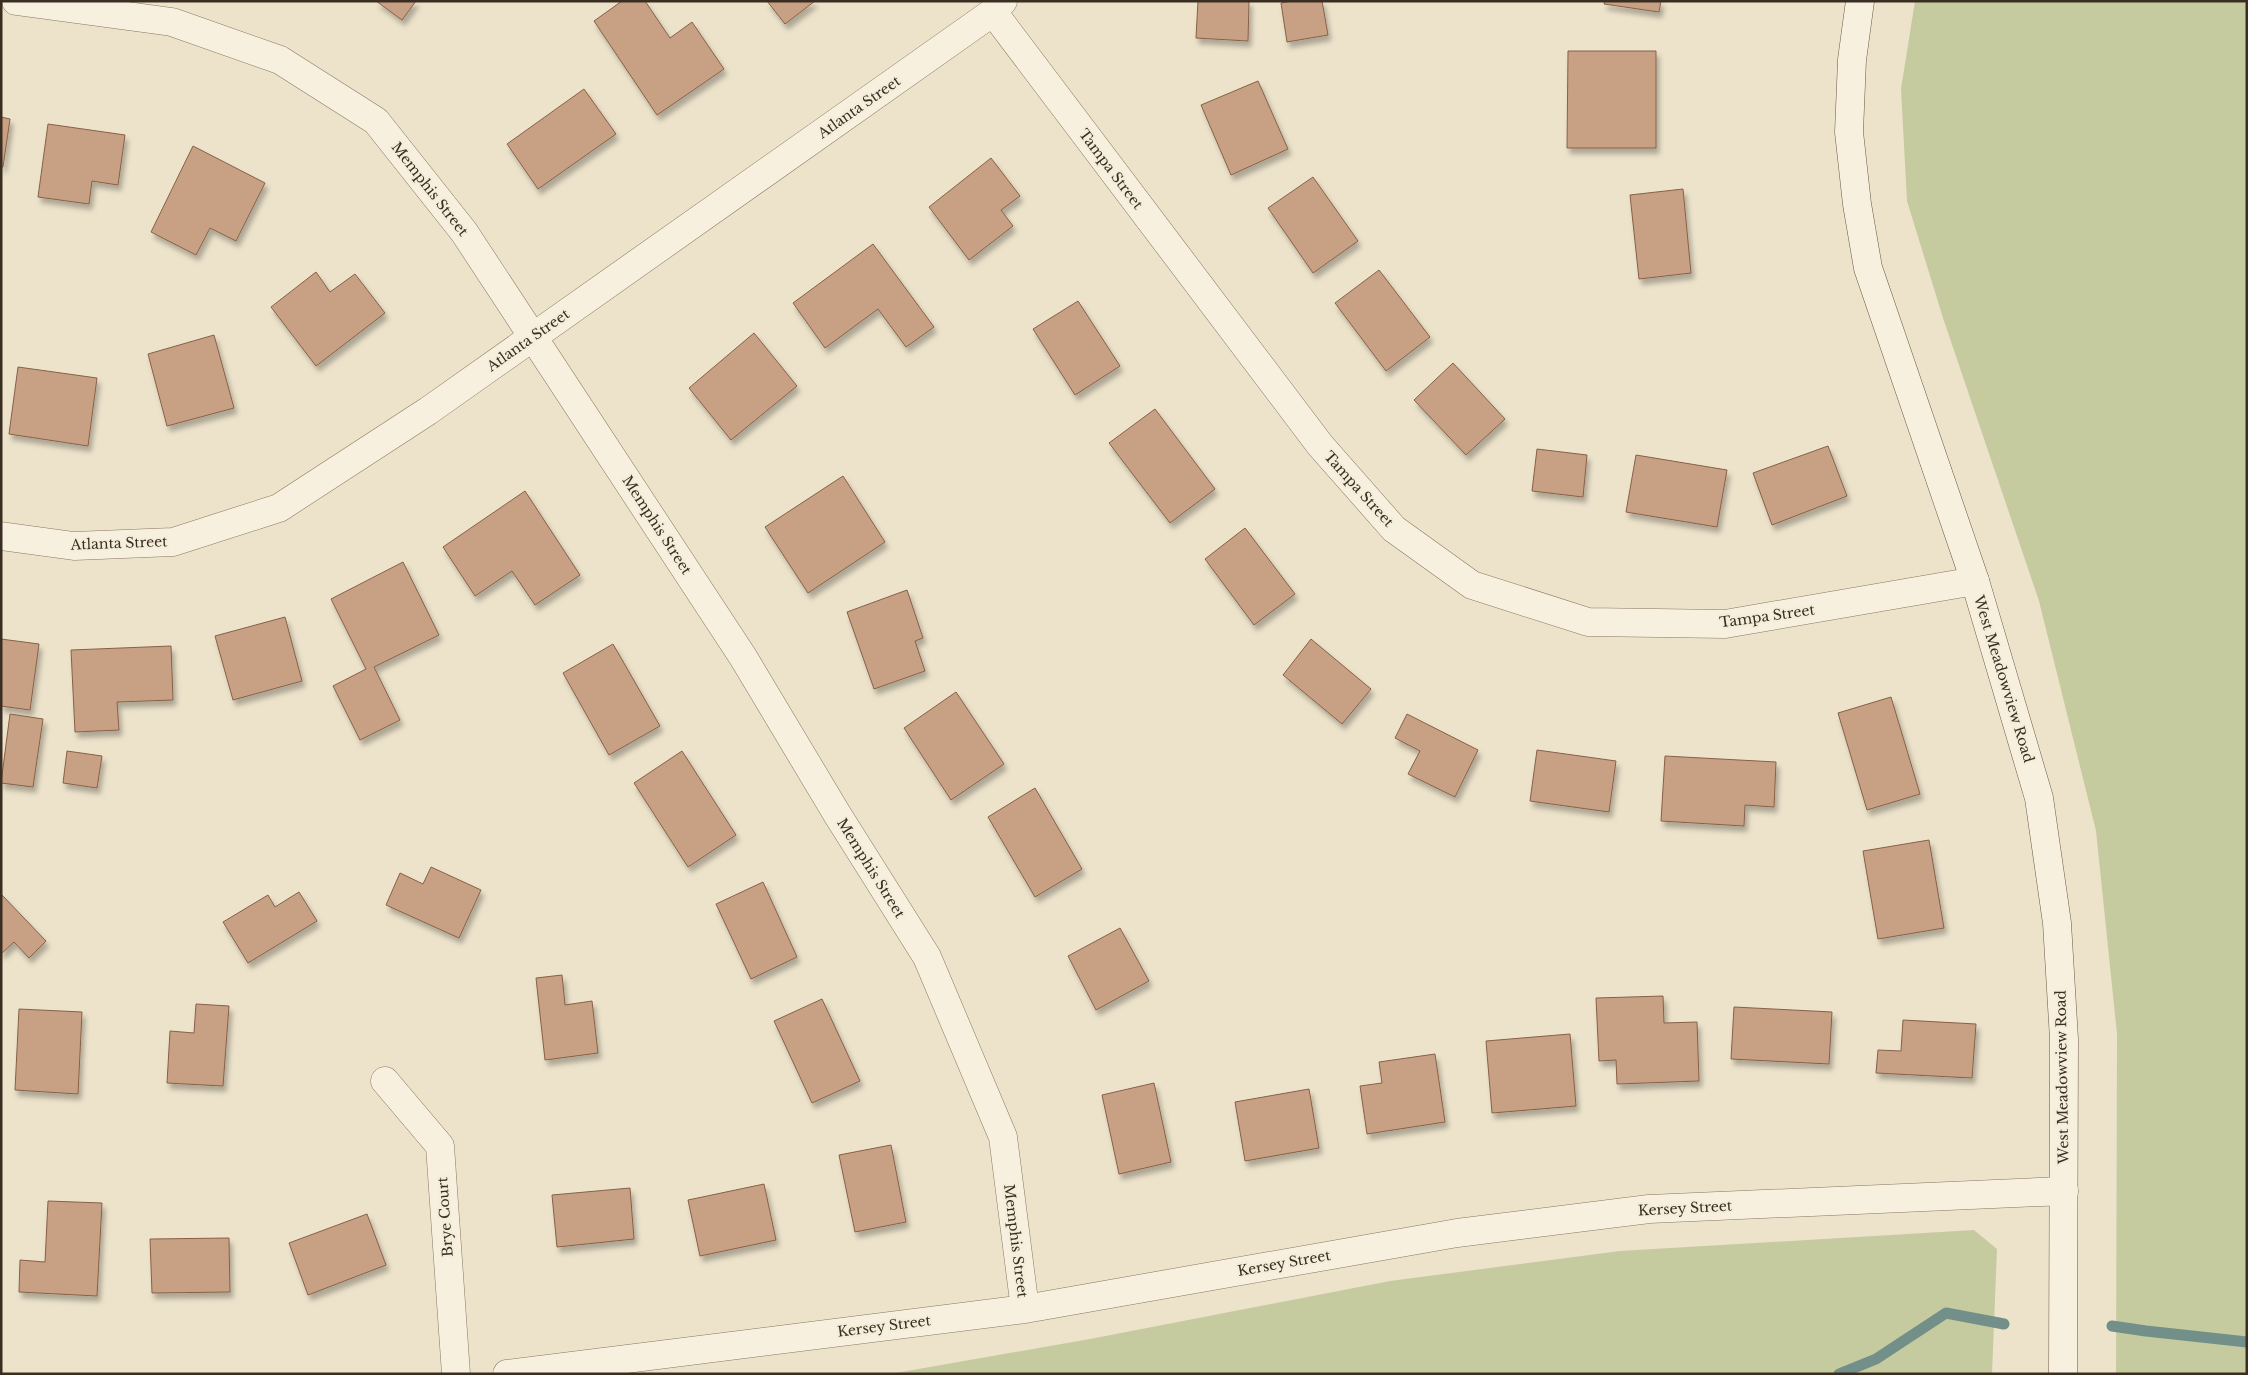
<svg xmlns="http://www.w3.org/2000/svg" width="2248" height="1375" font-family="'Libre Baskerville',serif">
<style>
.green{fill:#c5cb9f}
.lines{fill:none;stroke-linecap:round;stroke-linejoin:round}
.stream{stroke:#729089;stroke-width:11}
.building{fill:#c8a083;stroke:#876047;filter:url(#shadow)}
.street-casing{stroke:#897660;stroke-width:29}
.secondary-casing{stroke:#6b5743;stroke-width:29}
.street{stroke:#f8f0de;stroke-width:28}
.secondary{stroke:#f8f0de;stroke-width:28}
.labels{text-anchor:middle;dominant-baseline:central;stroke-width:4.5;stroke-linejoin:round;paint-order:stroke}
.street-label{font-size:14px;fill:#3a2e22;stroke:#f4edda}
</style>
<defs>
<filter id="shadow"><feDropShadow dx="3" dy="5.5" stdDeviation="2.5" flood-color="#0004"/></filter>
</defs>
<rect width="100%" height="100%" fill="#ede3cb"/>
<path class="green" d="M1915,1h332v1373h-131l1,-340 -21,-203 -57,-230 -96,-283 -36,-117 -6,-112z
M1974,1230l23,19 -5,125h-1102l200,-35 300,-58 230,-30z"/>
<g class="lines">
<path class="stream" d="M2112,1326l34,5 101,11
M1839,1374l37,-15 70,-46 58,11"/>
</g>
<path class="building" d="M376,1h40l-14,19z
M622,1h23l25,37 22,-16 32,47 -67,46 -63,-94z
M767,1h48l-30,23z
M1198,1h51l-1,40 -52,-3z
M1292,1h30l6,34 -41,7 -6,-39z
M1605,1h56l-2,11 -55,-8z
M1568,51h88v97h-89z
M1258,81l30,68 -57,26 -30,-70z
M584,89l32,45 -78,55 -31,-45z
M1,117l9,2 -7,48h-2z
M48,124l77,11 -7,50 -26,-4 -3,23 -51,-7z
M193,146l72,37 -29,58 -26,-13 -14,27 -45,-23z
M991,158l29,38 -19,14 12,16 -44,34 -40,-53z
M1313,177l45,64 -45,32 -45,-65z
M1683,189l8,84 -52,6 -9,-84z
M873,244l61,83 -28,20 -28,-38 -53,39 -32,-45z
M1379,270l51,67 -44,34 -51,-68z
M316,272l14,20 25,-18 30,39 -69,53 -45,-59z
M1078,301l42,65 -45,29 -42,-66z
M754,333l43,53 -66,54 -42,-52z
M214,335l20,73 -67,18 -19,-72z
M1453,363l52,56 -39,36 -52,-55z
M18,367l79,11 -9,68 -79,-12z
M1155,409l60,80 -45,34 -61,-80z
M1828,446l19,50 -75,29 -19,-52z
M1537,449l50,6 -4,42 -51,-6z
M1636,455l91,15 -10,57 -91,-15z
M843,476l42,66 -77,51 -43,-66z
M525,491l55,84 -45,30 -23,-34 -37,25 -32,-49z
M1245,528l50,66 -41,31 -49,-66z
M403,562l36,73 -65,32 26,53 -40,20 -27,-54 33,-17 -35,-70z
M907,590l16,48 -8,3 10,30 -51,18 -27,-77z
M285,617l17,64 -69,19 -18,-64z
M1,639l38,5 -9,66 -29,-4z
M1311,639l60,50 -29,35 -59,-49z
M613,644l47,82 -51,29 -46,-82z
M171,646l2,54 -56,2 2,28 -44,2 -4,-82z
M956,692l48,72 -53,36 -47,-72z
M1891,697l29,97 -53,16 -29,-97z
M10,714l33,5 -10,68 -32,-4z
M1407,714l71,36 -23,47 -47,-23 12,-23 -25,-13z
M1537,750l79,11 -7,51 -79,-11z
M67,751l35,5 -5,32 -34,-5z
M682,751l54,84 -48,32 -54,-84z
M1665,756l111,6 -2,45 -29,-2 -1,21 -83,-5z
M1035,788l47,81 -47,28 -47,-80z
M1929,840l15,88 -66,11 -15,-88z
M431,867l50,23 -22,48 -73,-33 14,-32 23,11z
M763,882l34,75 -46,22 -35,-75z
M299,892l18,29 -69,42 -25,-41 45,-27 7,12z
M1,894l45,47 -17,17 -15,-16 -13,12z
M1120,928l29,53 -53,29 -28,-54z
M562,975l3,30 27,-4 6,52 -53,7 -9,-82z
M1663,996l1,27 33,-1 2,59 -82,3 -1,-24 -17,1 -3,-63z
M822,999l38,82 -48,22 -38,-82z
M196,1004l33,2 -6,80 -56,-3 3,-52 24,2z
M1734,1007l98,5 -3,52 -98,-5z
M19,1009l63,3 -4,82 -63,-4z
M1903,1020l73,4 -4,54 -96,-5 2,-23 23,1z
M1570,1034l6,72 -84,7 -6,-72z
M1435,1054l10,68 -78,12 -7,-48 22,-3 -3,-21z
M1154,1083l17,79 -52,12 -17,-79z
M1309,1089l10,59 -74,13 -10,-59z
M891,1145l15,77 -51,10 -16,-77z
M764,1184l12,56 -76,16 -12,-56z
M630,1188l4,51 -77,8 -5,-52z
M48,1201l54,2 -5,93 -78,-4 1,-32 25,2z
M367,1214l19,51 -78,30 -19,-52z
M229,1238l1,54 -78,1 -2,-54z"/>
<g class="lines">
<g class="street-casing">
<path id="street" d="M16,1l156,21 108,38 96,61 88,111 279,425 94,157 90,143 76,180 22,172
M993,12l327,433 74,84 78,56 116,37 137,2 250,-43
M1,536l73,10 99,-4 106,-34 149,-97 565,-399 10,-11
M385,1081l55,65 16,228
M507,1374l518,-65 432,-76 192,-24 415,-18"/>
</g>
<g class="secondary-casing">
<path id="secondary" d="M1860,1l-8,59 -3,72 8,72 11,64 107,313 64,217 18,125 7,116 -1,335"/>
</g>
<use href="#street" class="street"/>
<use href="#secondary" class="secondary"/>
</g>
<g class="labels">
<g class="street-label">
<text transform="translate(859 107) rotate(-35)">Atlanta Street</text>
<text transform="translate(1111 169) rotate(53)">Tampa Street</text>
<text transform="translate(430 189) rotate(52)">Memphis Street</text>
<text transform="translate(528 340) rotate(-35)">Atlanta Street</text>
<text transform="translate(1359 489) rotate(48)">Tampa Street</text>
<text transform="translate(657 525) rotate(57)">Memphis Street</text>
<text transform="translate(119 543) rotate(-2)">Atlanta Street</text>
<text transform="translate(1767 616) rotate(-8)">Tampa Street</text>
<text transform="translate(2004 679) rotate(73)">West Meadowview Road</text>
<text transform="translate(871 868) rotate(58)">Memphis Street</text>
<text transform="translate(2062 1077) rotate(-91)">West Meadowview Road</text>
<text transform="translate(1685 1208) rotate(-3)">Kersey Street</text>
<text transform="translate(445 1217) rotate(-94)">Brye Court</text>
<text transform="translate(1016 1241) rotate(83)">Memphis Street</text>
<text transform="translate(1284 1263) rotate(-10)">Kersey Street</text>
<text transform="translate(884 1326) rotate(-7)">Kersey Street</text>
</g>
</g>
<rect width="2248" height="1375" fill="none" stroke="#3a2e22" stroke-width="5"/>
</svg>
